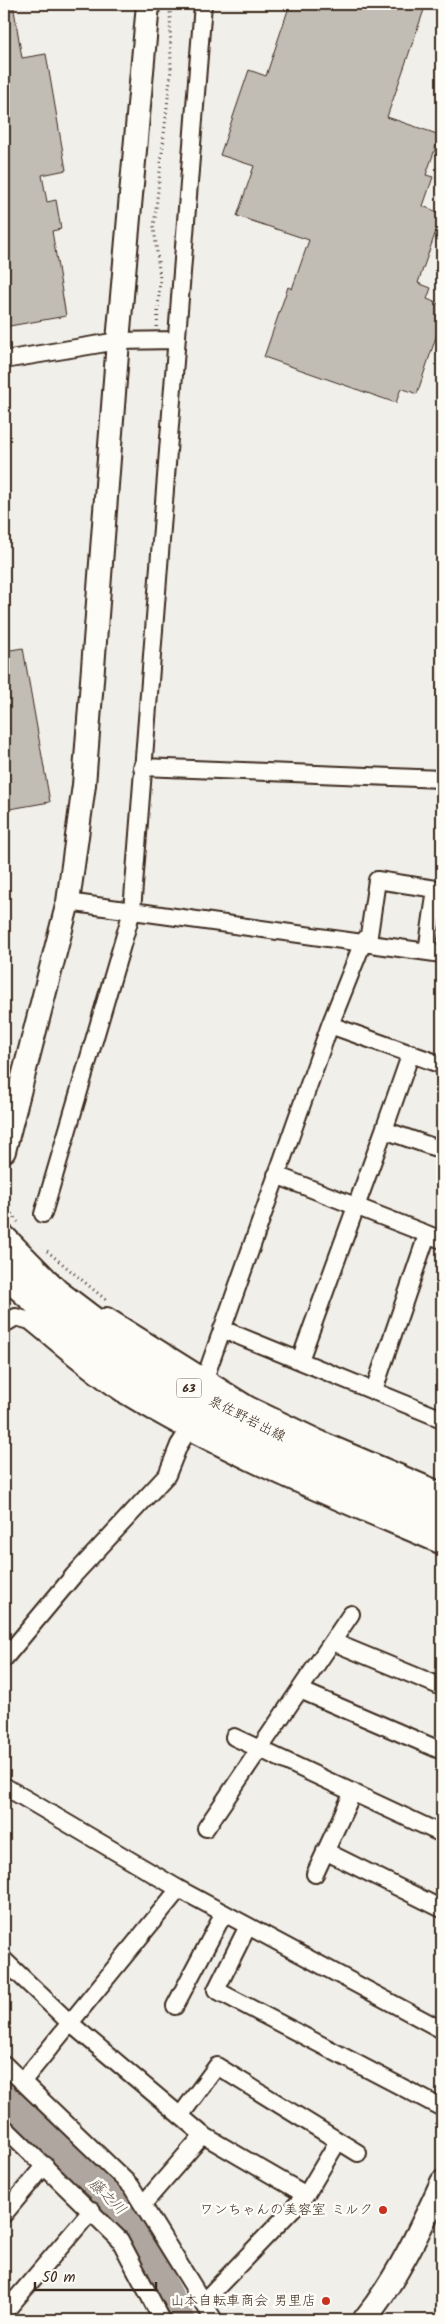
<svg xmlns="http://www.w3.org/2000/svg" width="446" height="2324" font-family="Kalam,'Klee One',sans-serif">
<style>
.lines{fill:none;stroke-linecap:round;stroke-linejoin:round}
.river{stroke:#aea69f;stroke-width:29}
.building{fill:#c1bcb4;stroke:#3b2a1e}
.street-casing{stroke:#3b2a1e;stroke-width:20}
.secondary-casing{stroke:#3b2a1e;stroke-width:26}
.primary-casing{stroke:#3b2a1e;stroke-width:30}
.path{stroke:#3b2a1e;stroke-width:3;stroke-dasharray:1 4;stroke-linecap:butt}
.street{stroke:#fdfcf7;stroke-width:16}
.secondary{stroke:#fdfcf7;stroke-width:22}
.primary{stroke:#fdfcf7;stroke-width:26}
.poi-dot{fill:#c8321e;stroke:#fdfcf7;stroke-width:2}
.labels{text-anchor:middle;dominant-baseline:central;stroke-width:5;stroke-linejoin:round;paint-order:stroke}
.shield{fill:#fdfcf7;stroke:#75695f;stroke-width:1}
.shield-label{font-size:12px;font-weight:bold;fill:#3b2a1e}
.street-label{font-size:14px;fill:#3b2a1e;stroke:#fdfcf7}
.poi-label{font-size:14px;fill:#3b2a1e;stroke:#fdfcf7;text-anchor:end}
.water-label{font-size:15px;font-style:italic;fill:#63554b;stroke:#fdfcf7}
</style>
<rect width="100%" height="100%" fill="#f1efea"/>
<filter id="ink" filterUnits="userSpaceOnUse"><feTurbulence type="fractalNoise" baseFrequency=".02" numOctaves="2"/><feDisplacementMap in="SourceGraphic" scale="10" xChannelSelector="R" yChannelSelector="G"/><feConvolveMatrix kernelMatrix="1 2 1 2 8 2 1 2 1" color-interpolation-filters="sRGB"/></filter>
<g filter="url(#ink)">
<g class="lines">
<path class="river" d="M4,2096l125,123 52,101"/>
</g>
<path class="building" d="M4,4h9l9,54 24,-4 20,116 -24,5 5,27 9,-2 5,29 -9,2 14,85 -62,11z
M290,4h136l-39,113 53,18 -14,40 7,2 -10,29 19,8 -24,69 13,5 -4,11 15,6v14l-25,75 -16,-6 -5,15 -132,-46 24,-70 4,2 17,-49 -72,-24 17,-50 -34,-11 29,-85 17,6z
M23,648l27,154 -46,8v-159z"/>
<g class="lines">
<g class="street-casing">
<path id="street" d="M4,360l114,-19 57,-1
M142,767l300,12
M68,902l374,52
M330,1025l112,40
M384,1130l27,-77
M276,1175l166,65
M43,1214l89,-303 71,-907
M107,1316l142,89 75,36 118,50
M4,1324l12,-7 14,4c31,25 62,53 96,75 100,61 209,104 316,150
M222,1329l220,90
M300,1360l84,-230 58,20
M205,1378l125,-353 33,-83 6,-7 8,-55 59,9 -9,63
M374,1390l53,-155
M333,1642l109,45
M4,1659l70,-84 93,-100 12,-30 9,-14
M300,1690l142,61
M234,1737l208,97
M4,1786l175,103 263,141
M206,1828l145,-214
M325,1851l117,58
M315,1874l38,-82
M248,1926l-32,64 226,118
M4,1960l66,63 133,112 103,60
M175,2006l49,-93
M4,2064l127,122 83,134
M22,2082l157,-193
M180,2116l37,-50 141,87
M4,2127l116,113 42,80
M144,2203l59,-68
M4,2214l41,-49
M204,2301l102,-106 32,-54
M4,2313l88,-103"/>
</g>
<g class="secondary-casing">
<path id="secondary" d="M4,1151l64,-249 16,-117 34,-444 30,-337
M364,2320c33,-41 56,-90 78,-138"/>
</g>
<g class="primary-casing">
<path id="primary" d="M4,1239l52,53 54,41 91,63 137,67 104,44
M4,1273c31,28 61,57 95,81 106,74 224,126 343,174"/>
</g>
<path class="path" d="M157,327l3,-48 -6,-52 17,-157 -1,-66
M4,1195l8,20 6,7
M47,1251l59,49"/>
<use href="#street" class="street"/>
<use href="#secondary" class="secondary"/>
<use href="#primary" class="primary"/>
</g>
</g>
<g class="poi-dot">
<circle cx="383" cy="2210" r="5"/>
<circle cx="326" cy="2301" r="5"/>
</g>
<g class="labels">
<rect class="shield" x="176.5" y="1378.5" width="25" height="19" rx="4"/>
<g class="shield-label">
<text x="189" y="1388">63</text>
</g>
<g class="street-label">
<text transform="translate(247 1419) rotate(27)">泉佐野岩出線</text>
</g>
<g class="poi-label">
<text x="373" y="2210">ワンちゃんの美容室 ミルク</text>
<text x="316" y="2301">山本自転車商会 男里店</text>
</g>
<g class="water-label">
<text transform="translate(107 2197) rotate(44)">藤之川</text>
</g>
</g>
<rect width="446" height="2324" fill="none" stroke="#fdfcf7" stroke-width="20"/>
<rect x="10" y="10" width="426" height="2304" fill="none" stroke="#3b2a1e" stroke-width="2" filter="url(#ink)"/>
<path d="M35 2282v8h121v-8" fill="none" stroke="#3b2a1e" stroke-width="2.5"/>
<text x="42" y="2282" font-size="15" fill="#3b2a1e" stroke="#fdfcf7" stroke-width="4" paint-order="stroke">50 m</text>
</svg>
